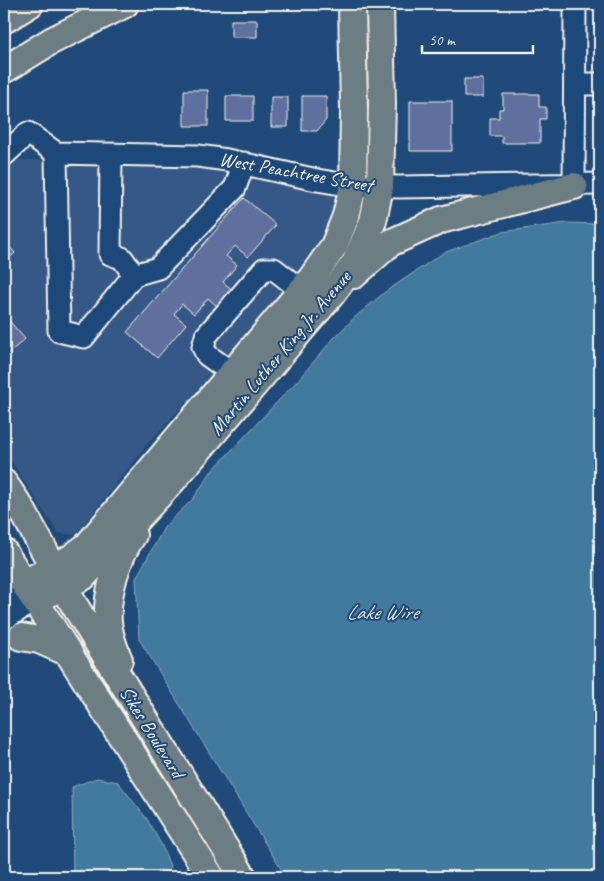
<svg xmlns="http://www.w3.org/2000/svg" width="604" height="881" font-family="Caveat,sans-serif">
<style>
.built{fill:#365887}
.water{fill:#427a9d;stroke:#89aabb}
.building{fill:#5e709f;stroke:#f4f1e8}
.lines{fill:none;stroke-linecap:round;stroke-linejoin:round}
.minor-casing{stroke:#f4f1e8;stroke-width:25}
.major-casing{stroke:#f4f1e8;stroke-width:30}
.minor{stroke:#1f4a7a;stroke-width:21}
.major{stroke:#6d7d84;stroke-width:26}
.labels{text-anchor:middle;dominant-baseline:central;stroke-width:4;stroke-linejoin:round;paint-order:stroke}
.street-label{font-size:20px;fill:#f4f1e8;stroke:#1f4a7a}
.water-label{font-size:21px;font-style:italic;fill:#d9dfdd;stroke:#1f4a7a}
</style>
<rect width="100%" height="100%" fill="#1f4a7a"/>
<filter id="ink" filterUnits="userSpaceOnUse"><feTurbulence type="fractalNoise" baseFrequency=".02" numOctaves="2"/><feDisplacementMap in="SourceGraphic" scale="10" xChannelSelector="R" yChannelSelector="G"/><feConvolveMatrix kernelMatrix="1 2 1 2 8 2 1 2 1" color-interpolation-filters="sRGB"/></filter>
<g filter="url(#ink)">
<path class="built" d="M4,160h47l147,5 142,28 -9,39 -127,151 -54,58 -74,94 -18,-2 -54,-83z"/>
<path class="water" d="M566,223l34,1v653h-314l-147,-238 -3,-61 29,-52 28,-27 18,-27 86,-91 37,-43 20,-20 31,-26 58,-39 59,-21z
M97,778l21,4 29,37 15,27 8,20 -3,11h-94l-1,-90z"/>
<path class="building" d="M231,20h26v17h-26z
M464,79h19v18h-19z
M184,90h24v36h-24z
M503,94h36v13h7v12h-6v24h-38v-7h-12v-18h9v-9h4z
M226,96h27v25h-27z
M302,96h24v24l-9,11h-15z
M271,97h17v30h-17z
M410,101h42v50h-42z
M244,198l32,27 -28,32 -13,-11 -9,10 11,9 -14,17 12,10 -15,17 -12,-11 -14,16 -12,-10 -8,10 12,10 -29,34 -30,-26z
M4,241l11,12 -11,10z
M4,315l21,24 -21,18z"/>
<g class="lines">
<g class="minor-casing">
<path id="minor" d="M575,84h25
M56,153l3,178 25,6 50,-62 -12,-17 -12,-4 1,-99
M4,155l24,-22 28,20 142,3 29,4 90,20 36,6 46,1 201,-3
M574,186l1,-182
M134,275l24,-7 77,-80 9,-25
M232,373l-25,-18 -4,-8 3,-11 58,-67h10l27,21
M4,596l21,-13
M4,619l31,-19"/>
</g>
<g class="major-casing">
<path id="major" d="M4,20l26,-16
M4,70l47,-29 74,-37
M354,275l36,-32 51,-23 133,-34
M4,483l17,25 52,95 170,274
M4,552l207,325
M25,583l46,-25 16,-12 224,-267 23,-33 12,-30 7,-30 1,-77 -2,-105
M35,600l48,-23 90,-97 158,-185 24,-32 18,-42 7,-34 2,-83 -2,-100
M21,637l18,3 30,13
M119,660c-5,-12 -10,-25 -11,-38 -2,-27 9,-65 25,-87"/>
</g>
<use href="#minor" class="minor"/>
<use href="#major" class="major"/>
</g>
</g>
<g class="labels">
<g class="street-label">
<text transform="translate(296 172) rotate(10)">West Peachtree Street</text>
<text transform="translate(280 353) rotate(-50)">Martin Luther King Jr. Avenue</text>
<text transform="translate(152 732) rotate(58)">Sikes Boulevard</text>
</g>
<g class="water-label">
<text x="382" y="612">Lake Wire</text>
</g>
</g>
<rect width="604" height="881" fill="none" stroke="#1f4a7a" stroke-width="20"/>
<rect x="10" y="10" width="584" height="861" fill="none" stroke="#f4f1e8" stroke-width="2" filter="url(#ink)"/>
<path d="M422 45v8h111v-8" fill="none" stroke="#f4f1e8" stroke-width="2.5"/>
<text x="429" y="45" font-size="15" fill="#f4f1e8" stroke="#1f4a7a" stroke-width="4" paint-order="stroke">50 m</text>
</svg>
